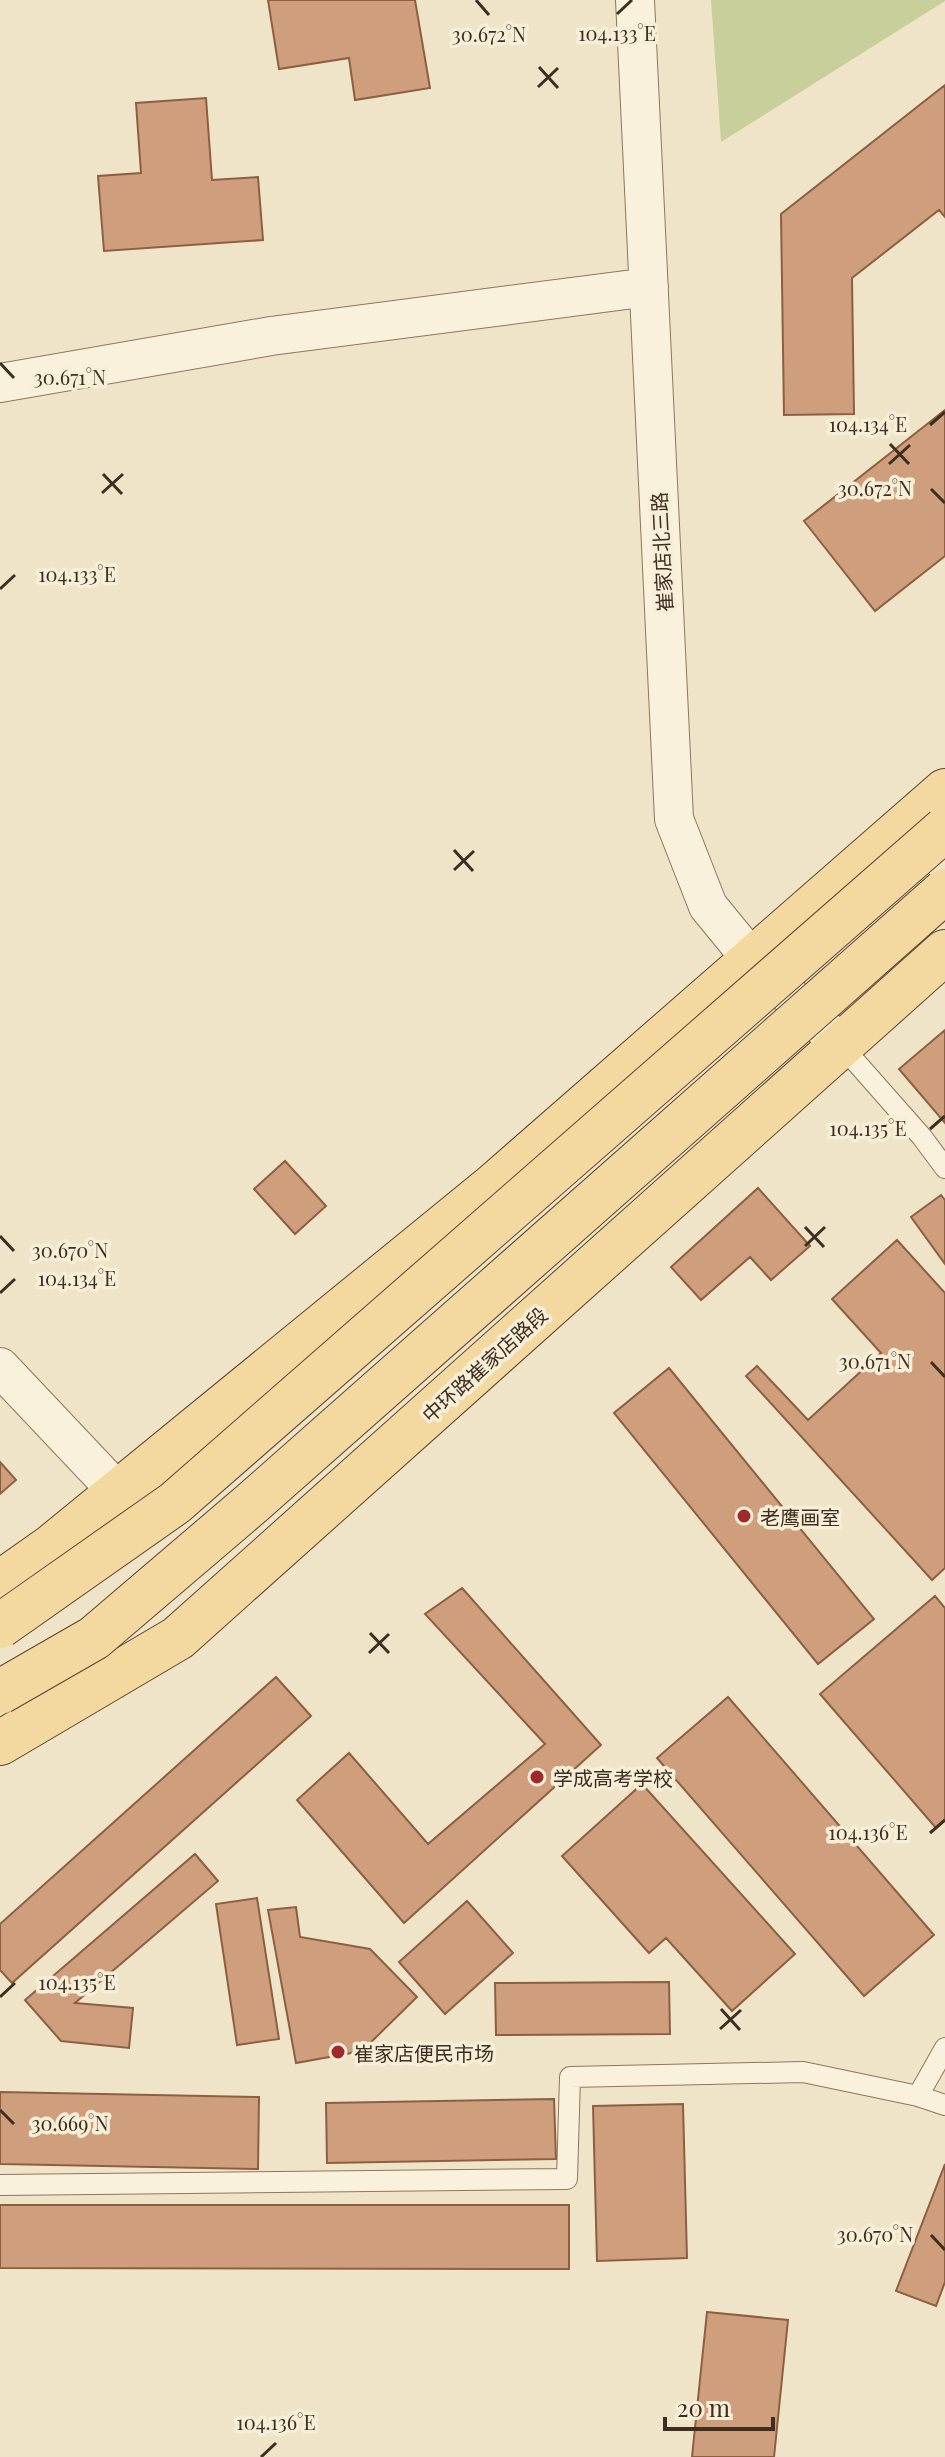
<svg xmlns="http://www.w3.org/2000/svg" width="945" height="2457" font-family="'Playfair Display','Noto Sans SC',serif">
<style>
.green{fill:#c9cf9b}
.building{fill:#cf9f7d;stroke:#8d5f41;stroke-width:2}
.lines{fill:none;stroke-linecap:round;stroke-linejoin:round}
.lane-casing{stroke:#8d765c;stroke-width:22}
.street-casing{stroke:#8d765c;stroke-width:40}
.primary-casing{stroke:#5b4430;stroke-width:46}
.lane{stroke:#faf1dc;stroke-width:20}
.street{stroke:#faf1dc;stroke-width:38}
.primary{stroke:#f3d9a0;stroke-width:44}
.primary-bridge-casing{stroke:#5b4430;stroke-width:46;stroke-linecap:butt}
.primary-bridge{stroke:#f3d9a0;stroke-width:44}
.ticks{fill:none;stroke:#3d2e20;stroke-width:3}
.poi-dot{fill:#9e2a2b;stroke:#f7eed8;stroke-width:3}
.labels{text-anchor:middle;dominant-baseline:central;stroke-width:7;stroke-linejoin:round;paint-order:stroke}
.street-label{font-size:20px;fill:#3d2e20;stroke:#f7eed8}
.poi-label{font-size:20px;fill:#3d2e20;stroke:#f7eed8;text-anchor:start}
.ticks-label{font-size:20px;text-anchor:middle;fill:#3d2e20;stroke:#f7eed8;stroke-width:7;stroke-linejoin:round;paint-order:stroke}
</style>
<rect width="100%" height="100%" fill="#f0e4c8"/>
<path class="green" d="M711,0h234v1l-224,141z"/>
<path class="building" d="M268,0h147l15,88 -75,12 -6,-42 -70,11z
M945,85v132l-6,-7 -87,68 2,136 -70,1 -3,-201z
M206,98l6,82 46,-3 5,63 -159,11 -6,-75 43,-3 -5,-70z
M945,410v146l-70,55 -71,-90z
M945,1030v93l-46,-54z
M285,1161l41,45 -31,28 -41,-45z
M758,1188l52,58 -39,34 -21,-23 -49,43 -30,-33z
M941,1195l4,5v64l-34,-47z
M897,1240l48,53v275l-13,12 -186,-204 11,-10 51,54 73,-67 -49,-54z
M669,1368l205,251 -56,45 -204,-251z
M0,1462l16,18 -16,14z
M462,1588l139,157 -197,178 -107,-123 52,-47 79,91 117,-100 -120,-130z
M935,1596l10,12v212l-9,8 -116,-134z
M276,1677l35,39 -299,267 -12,-13v-46z
M728,1697l206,238 -70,61 -207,-238z
M642,1784l153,170 -63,57 -66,-73 -17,15 -87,-97z
M195,1854l23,27 -143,122 58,5 -4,40 -68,-7 -36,-41z
M257,1898l22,141 -42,6 -21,-141z
M467,1901l46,52 -68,61 -46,-52z
M296,1907l4,30 70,12 47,48 -55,54 -66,12 -28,-153z
M669,1982l1,52 -174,1 -1,-52z
M0,2092l259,5 -1,72 -258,-5z
M554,2099l2,60 -229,4 -1,-60z
M683,2104l4,154 -90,3 -4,-155z
M945,2164v118l-9,24 -40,-15z
M0,2205h569v64l-569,-1z
M707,2312l81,8 -14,137h-82z"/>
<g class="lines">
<g class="lane-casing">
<path id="lane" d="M840,1044l82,93 23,31
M918,2096l27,9
M0,2185l567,-6 3,-102 233,-5 115,24 27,-48"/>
</g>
<g class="street-casing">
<path id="street" d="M635,0l39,819 34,87 45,55 76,72
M0,383l271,-47 378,-49
M0,1367l118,125"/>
</g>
<g class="primary-casing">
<path id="primary" d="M0,1583l51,-36 442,-361 452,-395
M0,1743l178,-105 767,-686"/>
</g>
<use href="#lane" class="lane"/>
<use href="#street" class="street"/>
<use href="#primary" class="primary"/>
<g class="primary-bridge-casing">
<path id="primary-bridge" d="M0,1626l175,-123 770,-674
M0,1692l94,-54 157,-134 694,-613"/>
</g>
<use href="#primary-bridge" class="primary-bridge"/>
</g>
<path class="ticks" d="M476,0l13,15M617,14l15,-14M539,67l19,21M538,87l20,-19M0,363l14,15M930,425l15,-13M890,444l19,20M889,464l21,-19M103,474l19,20M931,489l14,14M102,493l21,-19M0,589l15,-14M454,850l19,21M454,870l20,-19M930,1129l15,-13M805,1227l19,20M0,1236l14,15M805,1246l20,-19M0,1293l15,-14M931,1362l14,15M370,1633l19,20M369,1653l20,-19M930,1833l15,-13M0,1997l15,-14M721,2009l19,21M720,2029l21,-19M0,2110l14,14M931,2235l14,15M261,2457l15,-14"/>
<g class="poi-dot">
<circle cx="744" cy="1516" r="8"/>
<circle cx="537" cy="1777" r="8"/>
<circle cx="338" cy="2052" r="8"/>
</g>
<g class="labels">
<g class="street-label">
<text transform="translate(661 552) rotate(-93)">崔家店北三路</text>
<text transform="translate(484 1364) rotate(-42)">中环路崔家店路段</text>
</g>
<g class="poi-label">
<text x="760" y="1516">老鹰画室</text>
<text x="553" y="1777">学成高考学校</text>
<text x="354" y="2052">崔家店便民市场</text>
</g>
</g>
<g class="ticks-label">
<text x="617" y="41">104.133°E</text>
<text x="489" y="42">30.672°N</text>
<text x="70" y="385">30.671°N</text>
<text x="868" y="432">104.134°E</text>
<text x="875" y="496">30.672°N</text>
<text x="77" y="582">104.133°E</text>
<text x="868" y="1136">104.135°E</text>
<text x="70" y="1258">30.670°N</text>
<text x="77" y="1286">104.134°E</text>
<text x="875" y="1369">30.671°N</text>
<text x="868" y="1840">104.136°E</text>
<text x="77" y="1990">104.135°E</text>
<text x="70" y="2131">30.669°N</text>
<text x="875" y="2242">30.670°N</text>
<text x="276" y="2430">104.136°E</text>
</g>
<path d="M665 2417v12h108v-12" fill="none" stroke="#3d2e20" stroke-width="4"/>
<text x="677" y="2417" font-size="24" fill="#3d2e20" stroke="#f7eed8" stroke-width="6" paint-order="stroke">20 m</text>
</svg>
